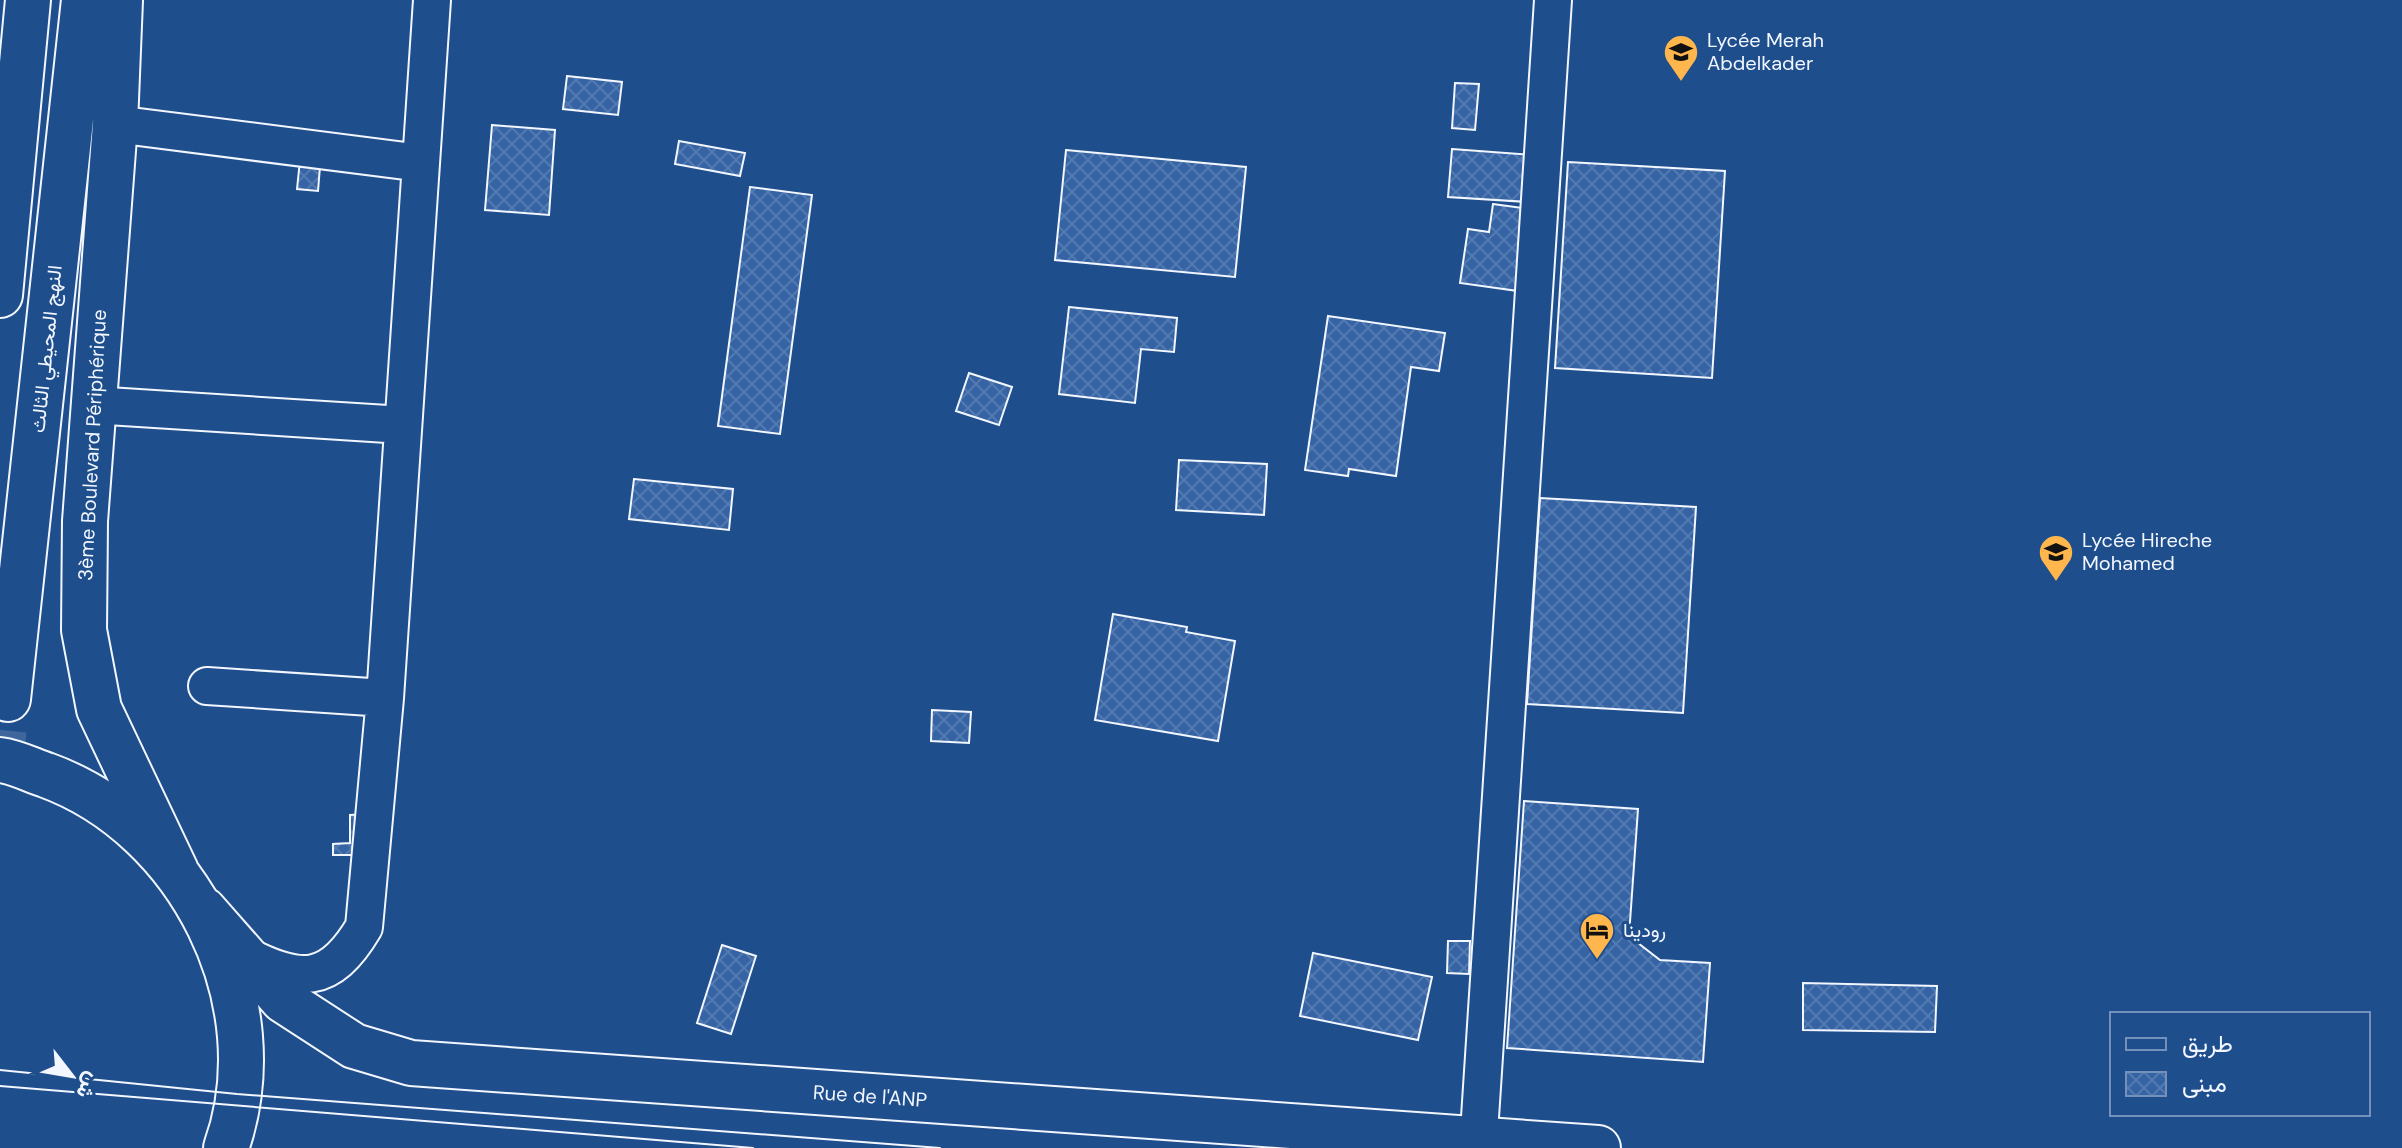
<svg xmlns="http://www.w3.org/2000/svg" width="2402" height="1148" font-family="'DM Sans',Vazirmatn,sans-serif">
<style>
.building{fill:url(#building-cross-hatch);stroke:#f2f6ff;stroke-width:2}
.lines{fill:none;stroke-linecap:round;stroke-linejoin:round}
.highway-tunnel{stroke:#3f679d;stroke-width:44;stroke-dasharray:44 22;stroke-linecap:butt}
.street-casing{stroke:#f2f6ff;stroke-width:40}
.primary-casing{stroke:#f2f6ff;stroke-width:48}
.highway-casing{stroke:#f2f6ff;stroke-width:48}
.street{stroke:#1f4e8c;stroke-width:36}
.primary{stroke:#1f4e8c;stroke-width:44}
.highway{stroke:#1f4e8c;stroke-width:44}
.tram{stroke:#f2f6ff;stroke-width:2}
.labels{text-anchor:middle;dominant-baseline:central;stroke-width:6;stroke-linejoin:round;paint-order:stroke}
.poi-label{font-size:20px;fill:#f2f6ff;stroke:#1f4e8c;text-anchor:start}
.street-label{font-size:20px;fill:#f2f6ff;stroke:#1f4e8c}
</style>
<defs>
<pattern id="building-cross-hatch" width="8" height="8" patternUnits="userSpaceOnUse" patternTransform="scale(2)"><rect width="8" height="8" fill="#3563a3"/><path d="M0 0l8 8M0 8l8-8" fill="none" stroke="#537ab1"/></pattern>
</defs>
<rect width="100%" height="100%" fill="#1f4e8c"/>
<path class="building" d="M567,76l55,6 -4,33 -55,-6z
M1455,83l24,1 -4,46 -23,-2z
M492,125l63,5 -6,85 -64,-5z
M679,141l66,12 -5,23 -65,-12z
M1452,149l79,6 -3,47 -80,-5z
M1066,150l180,17 -11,110 -180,-17z
M301,151l20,3 -3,37 -21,-2z
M1568,162l157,9 -13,207 -157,-10z
M750,187l62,8 -32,239 -62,-8z
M1493,204l37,5 -12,82 -58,-8 8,-54 21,3z
M1069,307l108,11 -3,34 -33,-3 -6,54 -76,-9z
M1328,316l117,17 -6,38 -28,-4 -15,109 -47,-7 -1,7 -43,-6z
M969,373l43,14 -13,38 -43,-14z
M1179,460l88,4 -3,51 -88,-5z
M634,479l99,10 -4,41 -100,-11z
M1540,498l156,9 -13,206 -156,-9z
M1113,614l74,13 -1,5 49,9 -17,100 -123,-21z
M932,710l39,2 -2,31 -38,-2z
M1524,801l114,8 -9,127 31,24 50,3 -7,99 -196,-14z
M367,814l1,41h-35v-11l17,-1v-28z
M1448,941h22l-1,33 -22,-1z
M722,945l34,11 -25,78 -34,-11z
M1313,953l119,24 -14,63 -118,-24z
M1803,983l134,3 -2,46 -132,-2z"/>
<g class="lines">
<path class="highway-tunnel" d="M0,774l8,-75"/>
<g class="street-casing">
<path id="street" d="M115,124l306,39
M92,405l311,20
M207,686l178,12
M243,954c57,29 86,32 121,-27l21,-229 47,-698
M1478,1148l75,-1148"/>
</g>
<g class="primary-casing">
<path id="primary" d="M204,910l79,90 71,46 57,17 1187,85"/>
</g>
<g class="highway-casing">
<path id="highway" d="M120,0l-5,124 -30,397 -1,109 15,79 77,162
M0,295l28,-295
M8,699l76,-699
M0,760c16,2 31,10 46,15 143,52 232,227 180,373"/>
</g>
<use href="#street" class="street"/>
<use href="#primary" class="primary"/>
<use href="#highway" class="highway"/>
<path class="tram" d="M0,1070l237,24 703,54
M0,1086l753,62"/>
</g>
<defs>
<g id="school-pin" transform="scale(1.8)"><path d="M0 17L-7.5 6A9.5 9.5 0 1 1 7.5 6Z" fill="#ffb74d" stroke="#1f4e8c"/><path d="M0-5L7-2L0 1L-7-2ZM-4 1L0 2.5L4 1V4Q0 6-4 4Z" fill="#111"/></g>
<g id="hotel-pin" transform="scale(1.8)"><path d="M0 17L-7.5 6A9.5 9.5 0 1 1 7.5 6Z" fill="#ffb74d" stroke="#1f4e8c"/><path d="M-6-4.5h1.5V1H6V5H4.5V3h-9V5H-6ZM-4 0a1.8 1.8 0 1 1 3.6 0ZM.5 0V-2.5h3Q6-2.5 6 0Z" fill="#111"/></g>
</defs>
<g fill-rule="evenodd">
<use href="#school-pin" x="1681" y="52"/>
<use href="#school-pin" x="2056" y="552"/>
<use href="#hotel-pin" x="1597" y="930"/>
</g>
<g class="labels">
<g class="poi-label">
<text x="1707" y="40">Lycée Merah<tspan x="1707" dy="23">Abdelkader</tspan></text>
<text x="2082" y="540">Lycée Hireche<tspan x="2082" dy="23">Mohamed</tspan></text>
<text x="1623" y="930">رودينا</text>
</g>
<g class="street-label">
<text transform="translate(46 349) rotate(-84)">النهج المحيطي الثالث</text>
<text transform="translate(92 445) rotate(-87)">3ème Boulevard Périphérique</text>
<text transform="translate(870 1096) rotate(4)">Rue de l'ANP</text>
</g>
</g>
<rect x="2110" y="1012" width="260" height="104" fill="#1f4e8c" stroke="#7391ba" stroke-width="2"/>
<rect x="2126" y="1038" width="40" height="12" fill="#1f4e8c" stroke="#7391ba" stroke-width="2"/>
<text x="2182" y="1052" font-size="24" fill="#f2f6ff">طريق</text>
<rect x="2126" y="1072" width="40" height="24" fill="url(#building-cross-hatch)" stroke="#7391ba" stroke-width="2"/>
<text x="2182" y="1092" font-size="24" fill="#f2f6ff">مبنى</text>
<g transform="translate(72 1076) rotate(121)" stroke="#1f4e8c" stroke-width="6" paint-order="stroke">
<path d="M0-6L14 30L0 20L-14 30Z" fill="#f2f6ff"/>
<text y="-12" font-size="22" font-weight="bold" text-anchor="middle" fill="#f2f6ff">ش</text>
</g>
</svg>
